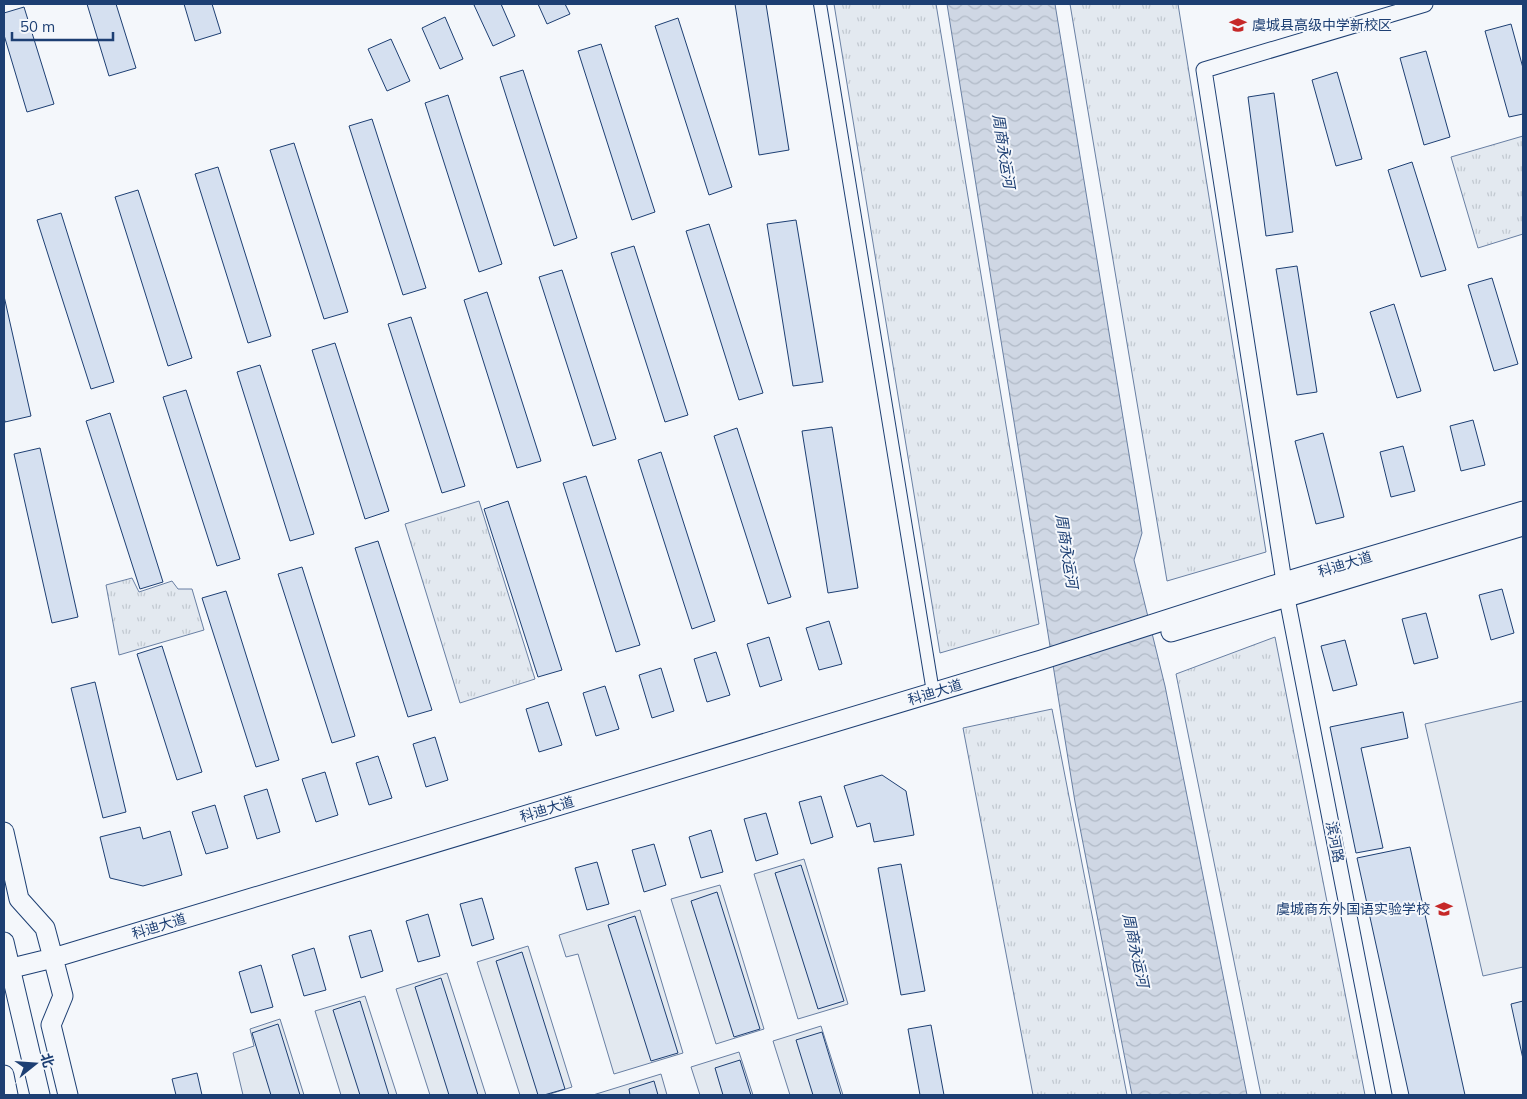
<svg xmlns="http://www.w3.org/2000/svg" width="1527" height="1099" font-family="Mulish,'Noto Sans SC',sans-serif">
<style>
.grass{fill:#e3e9f0;stroke:#687fa3}
.park{fill:url(#park-tufts);stroke:#687fa3}
.water{fill:url(#water-waves);stroke:#687fa3}
.building{fill:#d5e0f0;stroke:#1d3f73}
.lines{fill:none;stroke-linecap:round;stroke-linejoin:round}
.minor-casing{stroke:#1d3f73;stroke-width:14}
.tertiary-casing{stroke:#1d3f73;stroke-width:17}
.primary-casing{stroke:#1d3f73;stroke-width:21}
.minor{stroke:#f4f7fb;stroke-width:12}
.tertiary{stroke:#f4f7fb;stroke-width:15}
.primary{stroke:#f4f7fb;stroke-width:19}
.labels{text-anchor:middle;dominant-baseline:central;stroke-width:4;stroke-linejoin:round;paint-order:stroke}
.poi-label{font-size:14px;fill:#1d3f73;stroke:#f4f7fb;text-anchor:start}
.street-label{font-size:14px;fill:#1d3f73;stroke:#f4f7fb}
.water-label{font-size:15px;font-style:italic;fill:#1d3f73;stroke:#f4f7fb}
</style>
<defs>
<pattern id="park-tufts" width="24" height="20" patternUnits="userSpaceOnUse" patternTransform="scale(1.25)"><rect width="24" height="20" fill="#e3e9f0"/><path d="M3 7l-1-3M5 7V3M7 7l1-3M15 17l-1-3M17 17v-4M19 17l1-3" fill="none" stroke="#c2c9d1"/></pattern>
<pattern id="water-waves" width="16" height="10" patternUnits="userSpaceOnUse" patternTransform="scale(1.25)"><rect width="16" height="10" fill="#cfd7e4"/><path d="M0 5q4-4 8 0t8 0" fill="none" stroke="#b1bac7"/></pattern>
</defs>
<rect width="100%" height="100%" fill="#f4f7fb"/>
<path class="grass" d="M1523,701v266l-40,9 -58,-252z
M804,859l44,145 -50,15 -44,-145z
M720,885l44,144 -48,15 -45,-145z
M640,910l43,143 -69,21 -36,-120 -12,3 -7,-22z
M528,946l44,141 -25,8h-27l-43,-133z
M447,973l39,122h-56l-34,-106z
M365,996l32,99h-56l-26,-84z
M280,1019l24,76h-61l-10,-42 21,-7 -4,-17z
M821,1026l22,69h-53l-17,-54z
M739,1052l14,43h-53l-9,-28z
M661,1074l6,21h-74z"/>
<path class="park" d="M834,4h102l103,620 -99,29z
M1070,4h108l88,548 -99,29z
M1523,136v98l-45,14 -27,-91z
M479,501l56,178 -75,24 -55,-179z
M132,578l7,14 33,-11 6,8h14l12,41 -85,25 -13,-70z
M1275,637l90,458h-104l-85,-421z
M1052,709l75,386h-94l-70,-367z"/>
<path class="water" d="M947,4h108l87,529 -8,27 31,126 82,409h-115l-57,-293z"/>
<path class="building" d="M87,4h29l20,64 -27,8z
M184,4h28l9,29 -26,8z
M477,4h24l14,32 -22,10 -19,-41z
M538,4h27l5,10 -23,10z
M735,4h31l23,146 -30,5z
M24,7l30,97 -27,8 -23,-77v-22z
M445,17l18,42 -23,10 -18,-41z
M678,18l54,169 -23,8 -54,-169z
M1511,24l12,44v46l-14,3 -24,-86z
M391,39l19,42 -23,10 -19,-42z
M601,44l54,168 -23,8 -54,-169z
M1426,51l24,86 -26,8 -24,-87z
M523,70l54,168 -23,8 -54,-169z
M1337,72l25,87 -26,7 -24,-86z
M1274,93l19,139 -27,4 -18,-139z
M448,95l54,169 -23,8 -54,-169z
M372,119l54,169 -23,7 -54,-169z
M294,143l54,169 -24,7 -54,-169z
M1412,162l34,108 -25,7 -33,-107z
M218,167l53,169 -23,7 -53,-169z
M138,190l54,168 -24,8 -53,-169z
M61,213l53,169 -23,7 -54,-169z
M796,220l27,162 -30,4 -26,-162z
M709,224l54,169 -24,7 -53,-169z
M634,246l54,169 -23,7 -54,-169z
M1297,266l20,126 -20,3 -21,-126z
M562,270l54,169 -23,7 -54,-169z
M1492,278l26,86 -24,7 -26,-86z
M487,292l54,169 -24,7 -53,-168z
M4,296l27,120 -26,6 -1,-5z
M1394,304l27,87 -24,7 -27,-86z
M411,317l54,169 -23,7 -54,-169z
M335,343l54,168 -24,8 -53,-169z
M260,365l54,169 -24,7 -53,-169z
M186,390l54,169 -23,7 -54,-169z
M110,413l53,169 -23,7 -54,-168z
M1473,420l12,45 -24,6 -11,-45z
M832,427l26,161 -30,5 -26,-162z
M737,428l54,169 -23,7 -54,-168z
M1323,433l21,84 -28,7 -21,-83z
M1403,446l12,45 -24,6 -11,-45z
M40,448l38,169 -26,6 -38,-169z
M661,452l54,169 -23,8 -54,-169z
M586,476l54,169 -24,7 -53,-169z
M508,501l54,169 -24,7 -54,-168z
M378,541l54,169 -24,7 -53,-169z
M302,567l53,169 -23,7 -54,-169z
M1502,589l12,44 -23,7 -12,-45z
M226,591l53,169 -23,7 -54,-169z
M1426,613l12,45 -24,6 -12,-45z
M829,621l13,43 -23,6 -13,-42z
M769,637l13,43 -22,7 -13,-43z
M1345,640l12,45 -24,6 -12,-45z
M162,646l40,126 -25,8 -40,-126z
M716,652l14,43 -23,7 -13,-43z
M661,668l13,43 -22,7 -13,-43z
M95,682l31,130 -23,6 -32,-130z
M605,686l14,43 -23,7 -13,-43z
M548,702l14,43 -23,7 -13,-43z
M1403,712l5,26 -47,10 22,100 -27,5 -26,-126z
M435,737l13,43 -22,7 -13,-43z
M378,756l14,42 -23,7 -13,-42z
M325,772l13,43 -22,7 -14,-43z
M882,775l24,16 8,44 -40,7 -4,-19 -13,4 -13,-41z
M267,789l13,43 -23,7 -13,-43z
M821,796l12,41 -22,7 -12,-42z
M215,805l13,43 -22,6 -14,-42z
M766,813l12,41 -22,7 -12,-42z
M140,827l3,12 27,-8 12,44 -39,11 -33,-8 -10,-41z
M711,830l12,42 -22,6 -12,-41z
M654,844l12,41 -22,7 -12,-42z
M1410,847l55,248h-56l-52,-237z
M597,862l12,42 -22,6 -12,-42z
M901,864l24,127 -24,4 -23,-127z
M801,865l43,136 -26,8 -43,-136z
M717,892l43,137 -26,8 -43,-136z
M482,898l12,41 -22,7 -12,-42z
M428,914l12,42 -22,6 -12,-41z
M635,916l43,137 -27,8 -43,-136z
M371,930l12,41 -22,7 -12,-42z
M314,948l12,42 -22,6 -12,-41z
M522,952l43,137 -21,6h-6l-42,-134z
M261,965l12,42 -22,6 -12,-41z
M441,978l37,117h-29l-34,-108z
M360,1001l29,94h-29l-27,-85z
M1523,1001v58l-12,-55z
M278,1024l22,71h-29l-19,-62z
M931,1025l13,70h-24l-12,-66z
M822,1032l19,63h-28l-17,-55z
M740,1060l11,35h-28l-8,-27z
M197,1073l5,22h-26l-4,-16z
M654,1081l4,14h-28l-1,-6z"/>
<g class="lines">
<g class="minor-casing">
<path id="minor" d="M820,4l113,688"/>
</g>
<g class="tertiary-casing">
<path id="tertiary" d="M1384,1095l-99,-507 -81,-518 221,-66"/>
</g>
<g class="primary-casing">
<path id="primary" d="M1171,632l352,-106
M4,832l15,67 26,29 11,41 7,27 -12,29 17,70
M4,942l36,153
M4,970l49,-12 988,-298 243,-78 239,-71
M4,1075l4,20"/>
</g>
<use href="#minor" class="minor"/>
<use href="#tertiary" class="tertiary"/>
<use href="#primary" class="primary"/>
</g>
<defs>
<g id="school-bare" transform="scale(1.35)"><path d="M0-5L7-2L0 1L-7-2ZM-4 1L0 2.5L4 1V4Q0 6-4 4Z" fill="#c62828" stroke="#f4f7fb" stroke-width="2.5" paint-order="stroke"/></g>
</defs>
<g fill-rule="evenodd">
<use href="#school-bare" x="1238" y="25"/>
<use href="#school-bare" x="1444" y="909"/>
</g>
<g class="labels">
<g class="poi-label">
<text x="1252" y="25">虞城县高级中学新校区</text>
<text x="1430" y="909" text-anchor="end">虞城商东外国语实验学校</text>
</g>
<g class="street-label">
<text transform="translate(1345 564) rotate(-17)">科迪大道</text>
<text transform="translate(935 692) rotate(-17)">科迪大道</text>
<text transform="translate(547 809) rotate(-17)">科迪大道</text>
<text transform="translate(1335 842) rotate(79)">滨河路</text>
<text transform="translate(159 926) rotate(-17)">科迪大道</text>
</g>
<g class="water-label">
<text transform="translate(1004 151) rotate(81)">周商永运河</text>
<text transform="translate(1067 551) rotate(81)">周商永运河</text>
<text transform="translate(1136 950) rotate(78)">周商永运河</text>
</g>
</g>
<rect width="1527" height="1099" fill="none" stroke="#1d3f73" stroke-width="10"/>
<g transform="translate(35 1064) rotate(73)" stroke="#f4f7fb" stroke-width="4" paint-order="stroke">
<path d="M0-4L9 19L0 12L-9 19Z" fill="#1d3f73"/>
<text y="-8" font-size="14" font-weight="bold" text-anchor="middle" fill="#1d3f73">北</text>
</g>
<path d="M12 32v8h101v-8" fill="none" stroke="#1d3f73" stroke-width="2.5"/>
<text x="20" y="32" font-size="15" fill="#1d3f73" stroke="#f4f7fb" stroke-width="4" paint-order="stroke">50 m</text>
</svg>
